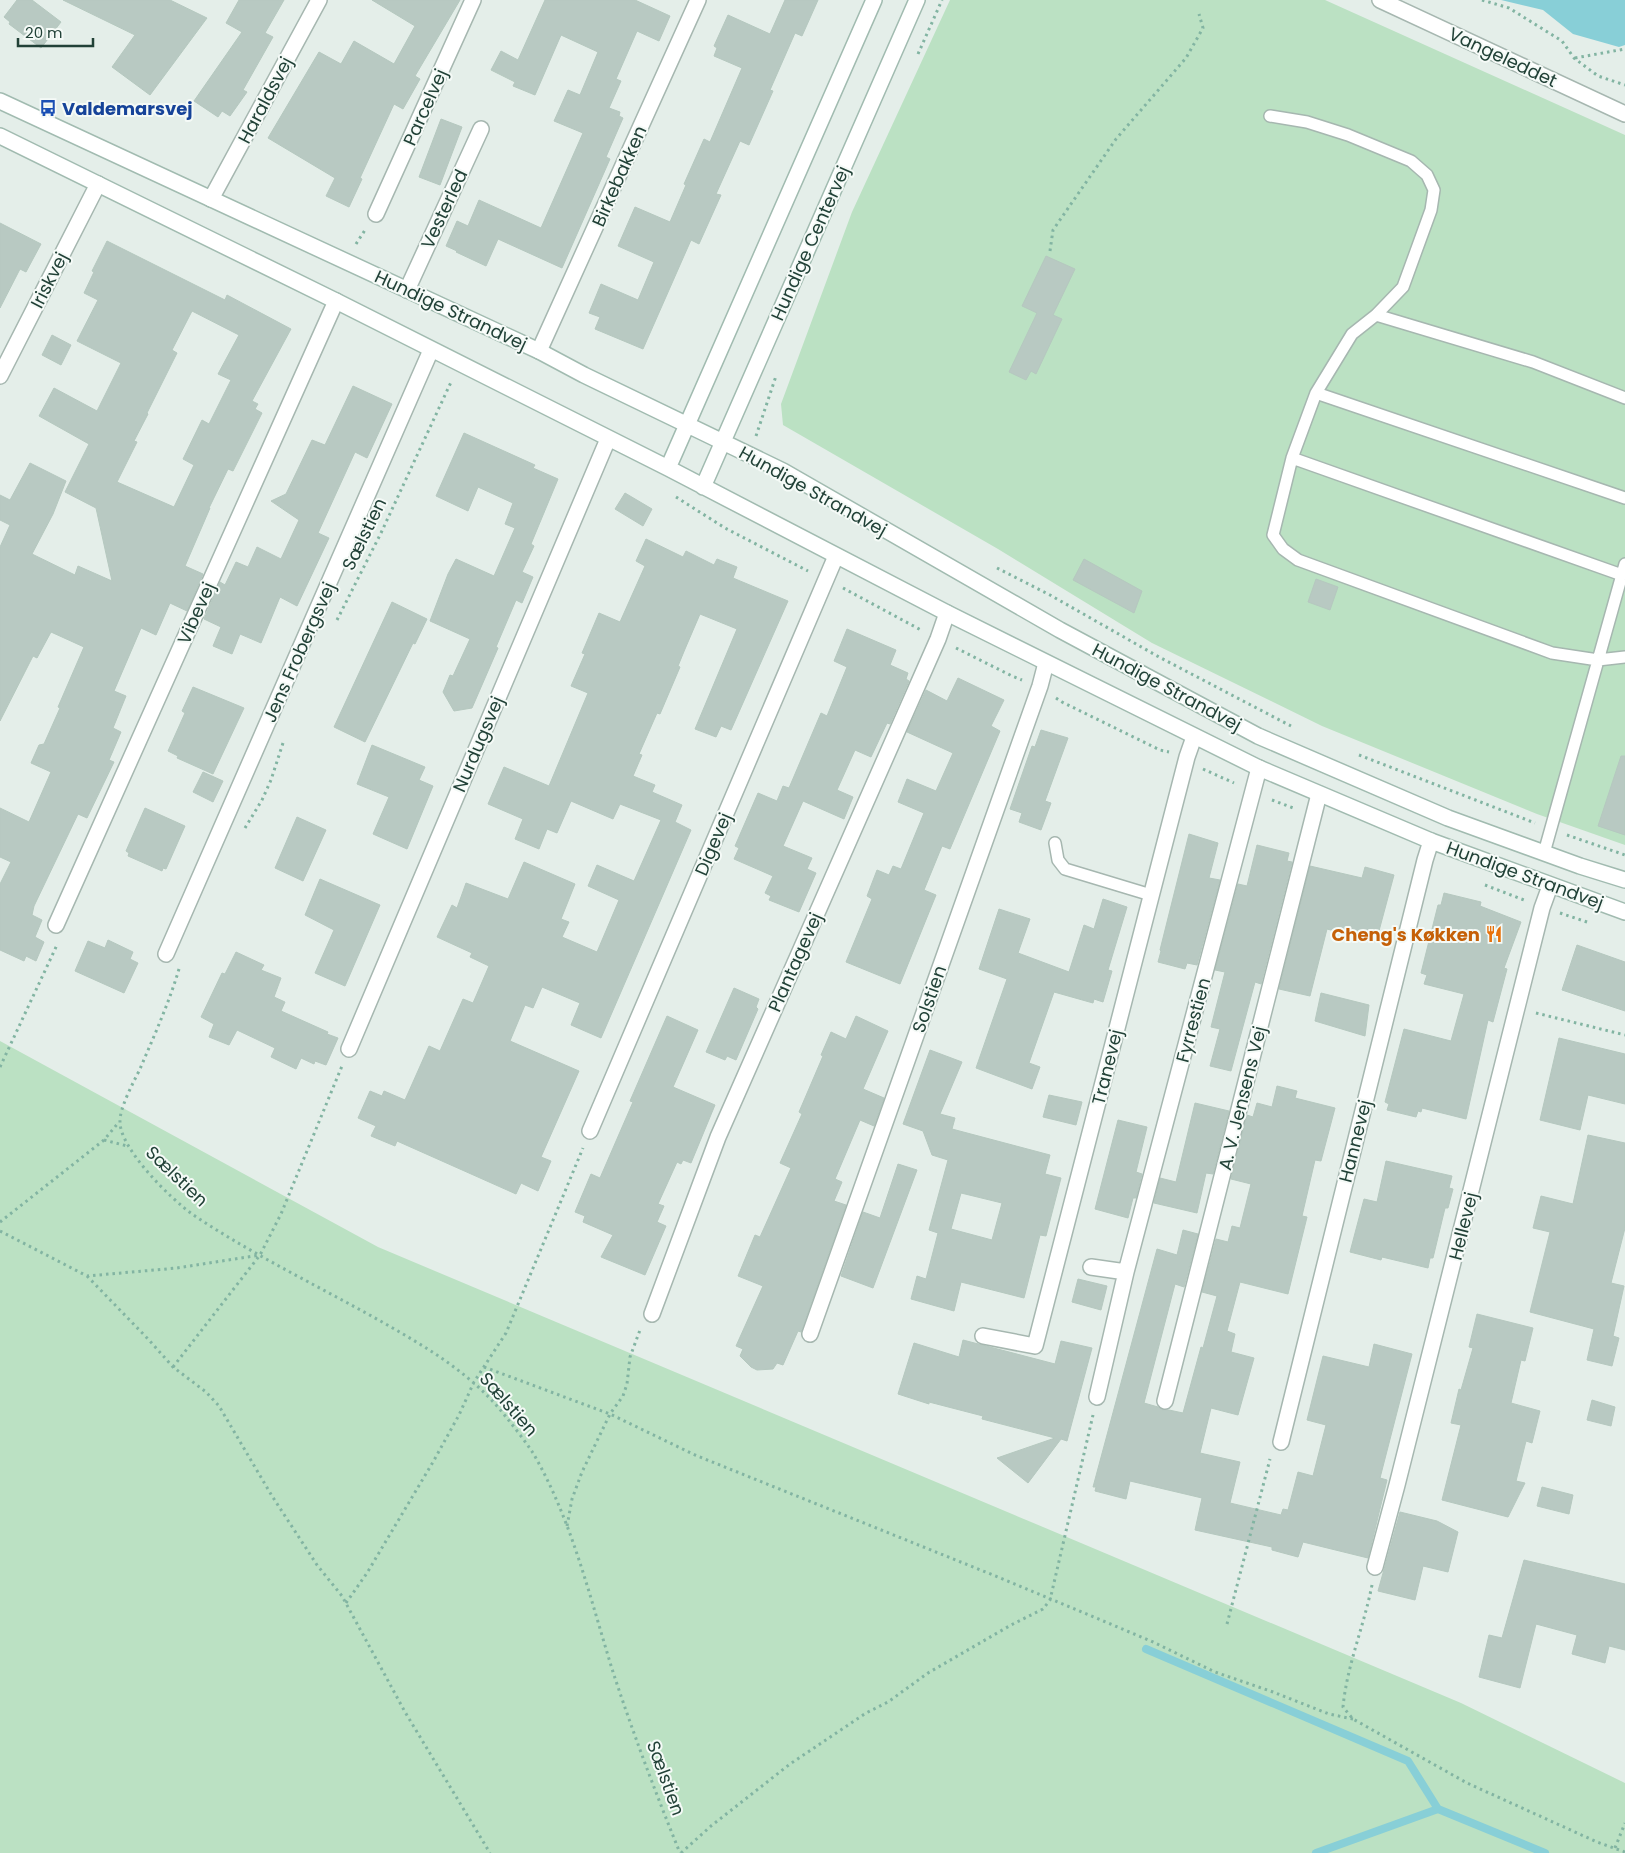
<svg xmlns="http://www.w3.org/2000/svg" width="1625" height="1853" font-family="Poppins,sans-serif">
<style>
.green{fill:#bbe1c3}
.water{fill:#88cfd7}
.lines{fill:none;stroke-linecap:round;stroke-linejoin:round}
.stream{stroke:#88cfd7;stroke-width:8}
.building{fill:#b8c9c2;stroke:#b5c8bf;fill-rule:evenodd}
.lane-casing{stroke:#a6b7b0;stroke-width:14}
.street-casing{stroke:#a6b7b0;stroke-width:18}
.secondary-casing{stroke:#a1bbb0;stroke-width:18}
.path{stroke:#82b4a2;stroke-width:3;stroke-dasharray:2.5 4;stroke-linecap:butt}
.lane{stroke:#fff;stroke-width:11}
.street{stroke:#fff;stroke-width:15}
.secondary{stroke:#fff;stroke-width:15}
.labels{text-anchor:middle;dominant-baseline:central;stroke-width:4;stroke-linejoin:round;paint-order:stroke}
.street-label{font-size:18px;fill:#214137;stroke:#f5faf7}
.transit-label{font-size:18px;font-weight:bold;fill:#164399;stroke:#f5faf7;text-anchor:start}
.food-label{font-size:18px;font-weight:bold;fill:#c56008;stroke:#f5faf7;text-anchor:end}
</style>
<rect width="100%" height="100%" fill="#e4eee9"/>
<path class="green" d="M950,0h375l300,135v710l-88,-31 -215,-88 -170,-83 -154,-94 -215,-124 -2,-21 71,-192z
M0,1041l378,206 1083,456 164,80v70h-1625z"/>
<path class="water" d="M1501,0h124v45l-6,2 -46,-13 -30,-24z"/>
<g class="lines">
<path class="stream" d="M1146,1649l262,112 30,48
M1316,1853l122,-44 107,44"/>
</g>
<path class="building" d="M17,0h15l29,22 -20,26 -32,-24 1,-2 -6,-5z
M63,0h107l37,18 -57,77 -38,-28 23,-32z
M239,0h45l-19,33 8,4 -30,53 4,2 -17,24 -8,-5 -4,6 -24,-16 48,-69 -16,-9z
M372,0h88l-45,76 5,3 -17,30 -9,-5 -34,74 2,1 -13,28 -23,-11 9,-18 -67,-40 51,-86 22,12 13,-23 40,23 21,-38z
M545,0h90l35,16 -11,25 -22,-10 -21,48 5,2 -12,27 11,4 -1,4 4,2 -17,39 4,2 -48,109 -64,-29 -12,27 -30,-14 1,-1 -11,-5 11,-25 11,5 11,-26 62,28 42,-95 -29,-12 14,-31 12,5 18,-43 -37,-17 -26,60 -22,-9 2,-4 -24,-12 10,-19 17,9z
M785,0h33l-16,36 -7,-3 -25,57 3,1 -24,54 -9,-4 -24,53 5,1 -22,49 -8,-4 -48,109 -48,-20 5,-12 -11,-4 12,-29 37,16 16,-38 -36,-16 17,-39 35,15 16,-37 -2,-1 20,-45 6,3 32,-74 -28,-12 3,-8 -3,-2 14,-31 42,19z
M441,119l21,8 -22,58 -21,-8z
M0,223l41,21 -15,28 -6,-3 -20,39z
M107,241l118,59 2,-5 64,34 -39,72 6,3 -3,5 7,4 -29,58 -5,-2 -19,39h1l-25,58 18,8 -16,37 -17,-8 -14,32 -15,-7 -27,63 12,5 -13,32 8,4 -12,28 5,2 -27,56 -9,-4 -44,92 -2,9 10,5 -7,17 9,5 -8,19 -10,-5 -2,5 -24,-11v-66l11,-22 -11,-5v-49l29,14 22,-50 -20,-9 8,-18 5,-1 16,-36 -2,-1 26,-60 -33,-15 -14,26 -4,-2 -33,65v-174l10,-22 -10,-5v-25l10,5 20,-37 36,18 -13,33 -21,40 43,21 3,-9 34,15 -16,-73 -31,-16 24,-48 -50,-28 15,-28 43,23 24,-48 -44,-22 21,-41 -14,-7 10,-21 -2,-1zM192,311l47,24 -21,39 13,6 -22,44 -7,-4 -19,39 11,6 -20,42 -57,-25 20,-40 -3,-1 14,-27 -1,-1 30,-60 -5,-3z
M1046,256l29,13 -22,46 9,4 -26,55 -5,-3 -5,9 -17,-8 28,-59 -15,-7z
M52,335l19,10 -10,20 -19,-10z
M353,386l39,18 -25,54 -12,-6 -37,81 11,5 -32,68 -17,-9 -19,46 -21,-9 -8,20 -19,-8 8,-19 -17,-8 16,-37 5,3 11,-23 12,5 9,-20 24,12 18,-39 -28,-19 15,-7 26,-54 13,5z
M464,433l71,32 -2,3 25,11 -27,65 3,2 -12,26 11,5 -11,26 -6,-3 -20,47 2,1 -26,60 -18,3 -11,-19 7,-17 3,1 17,-37 -40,-18 18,-47 8,-15 38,17 21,-48 -10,-4 8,-21 -35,-16 -10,24 -32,-15z
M625,493l27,16 -9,17 -28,-17z
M646,539l37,18 3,-6 28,14 3,-6 20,8 -4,11 55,23 -57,129 -10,-4 -5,11 -21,-8 42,-100 -37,-15 -15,35 -7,17 2,1 -20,47 -3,-1 -18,41 3,1 -9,21 22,9 -3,7 30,13 -7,17 16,8 -90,208 -30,-13 9,-22 -38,-16 -9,21 -8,-3 -15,36 69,30 -38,86 10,4 -13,30 -17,-8 -5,11 -119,-53 -2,5 -24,-10 5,-10 -18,-8 12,-27 12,5 2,-5 21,9 24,-54 11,5 23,-52 10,4 16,-37 -19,-9 2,-4 -35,-16 15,-32 5,3 9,-25 42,16 16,-37 51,22 -14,35 8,3 -7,15 35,15 22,-52 -31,-14 9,-21 37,16 27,-61 -41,-16 -7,15 -42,-18 -14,32 -10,-4 -8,20 -24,-10 8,-20 -35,-15 16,-37 45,19 39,-93 -17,-7 14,-32 -3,-1 17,-40 21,9 25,-56 -9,-5z
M1084,559l58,32 -8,22 -61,-33z
M1316,579l22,8 -8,23 -22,-8z
M392,602l35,17 -12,25 -2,-1 -48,99 -31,-15z
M847,629l49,21 -6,15 18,8 -2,6 3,2 -19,43 -3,-1 -16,34 -16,-7 -18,40 16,7 -9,22 -41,-18 -20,45 29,12 -5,11 9,4 -17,39 -30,-12 2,-4 -6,-3 8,-17 -39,-17 5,-11 -4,-2 23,-53 19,8 6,-15 6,2 32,-75 6,3 20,-49 -13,-6z
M958,678l46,22 -13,26 9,5 -50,118 -8,-3 -18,44 12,5 -36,89 -54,-22 26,-63 -5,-3 10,-26 12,5 4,-9 8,3 23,-56 -26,-11 9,-23 29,12 17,-38 -46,-21 19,-42 21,11z
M193,687l51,21 -31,66 -36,-16 1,-2 -10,-5 17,-38 -3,-2z
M1041,730l27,8 -23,63 6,2 -10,27 -22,-8 3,-9 -12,-4 22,-63 3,1z
M372,745l53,22 -6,13 14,6 -26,63 -34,-15 16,-37 -32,-13z
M1621,756h4v79l-27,-9z
M203,772l20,9 -10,21 -20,-10z
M145,808l40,18 -19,43 -3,-1 -1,3 -34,-15 1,-3 -3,-2z
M297,817l29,13 -23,51 -28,-13z
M1189,834l29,9 -9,35 11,2 -23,85 -10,-2 -2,6 -27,-7 3,-11 -1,-1z
M1257,845l32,8 -2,8 5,1 -31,122 -6,-2 -24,89 -21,-5 10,-37 -9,-2 14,-55 -10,-2 23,-86 9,2z
M1310,866l52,12 3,-11 29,8 -18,67 -49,-13 -17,67 -31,-7z
M320,879l60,26 -35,81 -30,-13 19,-43 -29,-15z
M1444,893l37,9 -1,4 41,16 -17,46 3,1 -14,53 -5,-2 -22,99 -44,-11 -1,4 -3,-1 -2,6 -29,-7 2,-6 -4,-2 19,-73 47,12 13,-47 -40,-10 3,-9 -6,-2 17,-68h3z
M1103,899l24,8 -19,63 4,1 -9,31 -9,-3 -1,4 -39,-11 -25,71 11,4 -8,22 -56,-21 31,-89 -28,-10 20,-60 31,10 -12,34 51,19 15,-47 10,4z
M108,940l25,12 -3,7 8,4 -14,30 -49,-22 13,-30 17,7z
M1577,945l48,17v49l-63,-21z
M236,952l28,13 -3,5 20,8 -7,19 11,5 -4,9 47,21 -1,2 11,4 -12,27 -11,-4 -1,3 -13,-6 -5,11 -25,-12 4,-9 -38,-18 -8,15 -20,-8 5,-13 -13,-7 21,-44 3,1z
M734,988l25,11 -3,8 2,2 -22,51 -9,-4 -2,4 -19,-8z
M1321,993l48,12 -4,31 -50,-15z
M667,1016l31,14 -25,57 42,18 -24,58 -8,-3 -2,4 -4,-2 -19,42 6,2 -7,16 9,4 -21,49 -44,-18 12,-22 -30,-13 2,-6 -10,-4 16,-38 9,4 33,-76 -3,-1z
M856,1016l32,15 -25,58 21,9 -10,28 -14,-6 -25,59 7,3 -8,19 12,4 -45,127 -3,-1 -15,34 -6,-2 -4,6 -16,1 -6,-3 -11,-11 3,-7 -7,-3 27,-60 -25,-10 17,-41 5,2 31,-69 -11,-5 22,-49 -3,-2 24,-56 -2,-1 10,-23 15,7z
M1559,1038l66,16v50l-37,-9 -8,35 -40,-10z
M930,1050l32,12 -22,52 15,4 -3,11 98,26 -5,19 16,4 -15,58 -6,-1 -16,63 -63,-16 -7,29 -43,-12 6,-23 9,3 12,-46 -9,-3 19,-70 -16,-5 -9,-24 -20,-7zM961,1193l41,10 -10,37 -41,-11z
M1277,1086l20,5 -2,7 40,10 -14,53 -6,-1 -13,56 5,1 -19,77 -48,-12 -13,49 8,3 -4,18 23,6 -16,57 -27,-7 -11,45 40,9 -10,41 51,12 2,-6 5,1 10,-38 15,4 13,-51 -19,-5 16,-64 46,11 5,-23 38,10 -32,124 7,2 -19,78 -65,-16 -5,15 -26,-7v-3l-77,-17 7,-32 -72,-17 -4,18 -31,-8 1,-4h-3l64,-238 20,6 6,-25 15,4 -14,53 -9,-3 -31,119 14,4 5,3h6l14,3 18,-66 2,1 14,-52 -15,-4 14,-53 12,3 4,-16 8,2 11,-44 -20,-5 16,-64 6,2 4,-14 15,4z
M1049,1095l33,7 -6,23 -33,-8z
M1195,1103l34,8 -16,63 -7,-1 -9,40 -43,-10 6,-25 16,4z
M1118,1120l29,7 -11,45 6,2 -6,24h-3l-5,20 -33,-9z
M1588,1135l37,8v85l-14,55 13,3 -11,50 6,2 -7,28 -25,-6 7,-31 -64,-17 20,-80 -17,-4 8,-32 32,8z
M1386,1161l66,15 -3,12 4,1 -5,19h-3l-12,50h-3l-2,10 -46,-11 -1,3 -31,-8 14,-53 13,3z
M898,1164l19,6 -44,118 -32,-12 22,-64 17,6z
M1078,1279l29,7 -6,24 -29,-8z
M1477,1314l56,14 -8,33 -4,-1 -10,43 29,8 -8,32 -6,-2 -10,40 9,2 -17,34 -66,-17 19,-75 -10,-2 8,-34 2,1 12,-42 -4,-1z
M963,1340l92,24 6,-23 31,7 -25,93 -6,-2 -33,44 -31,-25 58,-20 -73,-19 1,-3 -54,-14v2l-31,-10 16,-51 45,14z
M1592,1400l23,7 -4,19 -24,-6z
M1542,1487l31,8 -4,19 -32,-8z
M1400,1512l37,9 21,11 -10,40 -25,-6 -8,34 -37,-9z
M1524,1560l101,24v66l-16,-4 -4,17 -33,-9 5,-19 -41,-11 -16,64 -41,-11 10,-42 13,3z"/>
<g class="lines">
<g class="lane-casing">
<path id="lane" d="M1270,116l37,6 41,13 63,26 16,14 7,15 -3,20 -28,77 -27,28 -24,19 -36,59 -24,65 -19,77 10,14 15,11 254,93 46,7 27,-3
M1376,315l157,47 92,36
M1316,393l309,105
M1292,458l330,117
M1055,843l3,17 7,9 86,26
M1544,853l81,-289"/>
</g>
<g class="street-casing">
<path id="street" d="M1380,0l245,114
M211,199l108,-199
M376,214l97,-214
M407,290l74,-161
M539,351l159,-351
M0,376l98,-192
M56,925l280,-624
M166,954l265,-604
M349,1049l259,-610
M590,1131l246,-575
M1091,1267l35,5
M652,1314l66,-177 220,-498 9,-26
M810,1334l230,-648 6,-23
M983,1336l52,10 152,-589 7,-20
M1097,1397l29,-125 133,-504
M1165,1401l154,-607
M1281,1442l144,-582 6,-19
M1375,1567l22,-82 145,-577 8,-22"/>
</g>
<g class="secondary-casing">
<path id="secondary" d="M0,101l539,250 45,24 199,96 277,159 198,106 190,82 132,48 45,14
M0,136l336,165 332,167 279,145 312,155 172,73 194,71
M668,468l206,-468
M703,487l214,-487"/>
</g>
<path class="path" d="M1482,0l27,8 53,33 12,17 24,18 27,9
M918,54l24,-54
M1575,58l50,-9
M356,244l9,-14
M1050,251l3,-21 63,-91 70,-81 17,-30 -4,-14
M756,436l20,-60
M676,497l49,31 83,43
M997,568l53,27 109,62 132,69
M843,588l78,42
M337,620l44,-87 71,-153
M956,648l56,28 10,4
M1056,698l6,4 98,48 9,2
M1359,755l176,68
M1203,769l31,14
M1272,800l24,9
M245,828l17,-28 9,-20 12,-37
M1567,835l58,20
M1485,885l39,15
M1560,913l30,10
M179,969c-10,34 -25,67 -39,100 -6,12 -21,40 -20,53 0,27 51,77 72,92 77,52 164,89 242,139 27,18 52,38 72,64 9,11 19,24 27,36 39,67 57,145 80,219 20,61 43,122 67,181
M1536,1013l89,22
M0,1067l57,-122
M104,1140l23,6
M0,1222l104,-82 15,-18
M0,1231l87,45 90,-8 83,-13
M87,1276l62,64 24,27 33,25 13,14 53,90 45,69 25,31 63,116 85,141
M173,1367l87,-112 21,-41 61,-148
M484,1367l126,47 85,41 303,122 153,64 64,31 58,20 56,22 24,5
M567,1526l5,-27 10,-27 28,-58 13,-18 4,-12 3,-27 10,-27
M1372,1585c-8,41 -25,80 -29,122l10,12 114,64 130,59 28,10
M346,1603l21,-30 66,-111 26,-47 15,-33 32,-49 77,-185
M1227,1624l43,-165
M1615,1848l10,-25
M681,1853l30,-27 79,-62 76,-51 22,-11 40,-29 83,-48 32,-16 7,-9 43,-185"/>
<use href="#lane" class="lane"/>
<use href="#street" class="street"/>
<use href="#secondary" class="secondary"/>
</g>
<defs>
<g id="bus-bare" transform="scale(1.35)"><path d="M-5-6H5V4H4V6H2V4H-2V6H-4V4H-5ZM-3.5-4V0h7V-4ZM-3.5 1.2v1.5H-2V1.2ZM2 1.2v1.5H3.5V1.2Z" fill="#1a4fb4" stroke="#f5faf7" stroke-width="2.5" paint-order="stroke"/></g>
<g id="restaurant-bare" transform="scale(1.35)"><path d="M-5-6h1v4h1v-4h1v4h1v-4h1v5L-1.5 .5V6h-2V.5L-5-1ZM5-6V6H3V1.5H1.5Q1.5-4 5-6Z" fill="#e8710a" stroke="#f5faf7" stroke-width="2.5" paint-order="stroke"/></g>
</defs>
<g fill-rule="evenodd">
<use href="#bus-bare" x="48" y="108"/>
<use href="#restaurant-bare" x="1494" y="934"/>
</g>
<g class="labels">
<g class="street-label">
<text transform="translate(1503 57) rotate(25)">Vangeleddet</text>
<text transform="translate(265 100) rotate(-62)">Haraldsvej</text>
<text transform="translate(425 107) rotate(-66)">Parcelvej</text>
<text transform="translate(619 176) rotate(-66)">Birkebakken</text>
<text transform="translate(444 209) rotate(-65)">Vesterled</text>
<text transform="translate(810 243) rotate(-66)">Hundige Centervej</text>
<text transform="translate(49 280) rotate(-63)">Iriskvej</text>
<text transform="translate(451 310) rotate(25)">Hundige Strandvej</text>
<text transform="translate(813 491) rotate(29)">Hundige Strandvej</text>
<text transform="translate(364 534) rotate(-64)">Sælstien</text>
<text transform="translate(196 613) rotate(-66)">Vibevej</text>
<text transform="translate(299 652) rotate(-66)">Jens Frobergsvej</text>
<text transform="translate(1167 687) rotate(28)">Hundige Strandvej</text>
<text transform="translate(478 744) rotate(-67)">Nurdugsvej</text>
<text transform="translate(713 844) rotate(-67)">Digevej</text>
<text transform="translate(1525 875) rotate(20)">Hundige Strandvej</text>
<text transform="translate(795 962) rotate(-66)">Plantagevej</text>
<text transform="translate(929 999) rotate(-71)">Solstien</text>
<text transform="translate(1193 1020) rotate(-75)">Fyrrestien</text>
<text transform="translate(1107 1067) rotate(-76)">Tranevej</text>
<text transform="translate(1242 1098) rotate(-76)">A. V. Jensens Vej</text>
<text transform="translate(1355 1141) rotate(-76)">Hannevej</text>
<text transform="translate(177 1176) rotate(44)">Sælstien</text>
<text transform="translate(1463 1226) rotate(-76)">Hellevej</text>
<text transform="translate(509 1404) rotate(49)">Sælstien</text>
<text transform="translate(666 1778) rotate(70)">Sælstien</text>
</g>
<g class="transit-label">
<text x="62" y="108">Valdemarsvej</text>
</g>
<g class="food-label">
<text x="1480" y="934">Cheng's Køkken</text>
</g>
</g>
<path d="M18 38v8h75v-8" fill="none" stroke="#214137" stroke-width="2.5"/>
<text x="25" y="38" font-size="15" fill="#214137" stroke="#f5faf7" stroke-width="4" paint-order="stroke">20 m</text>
</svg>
